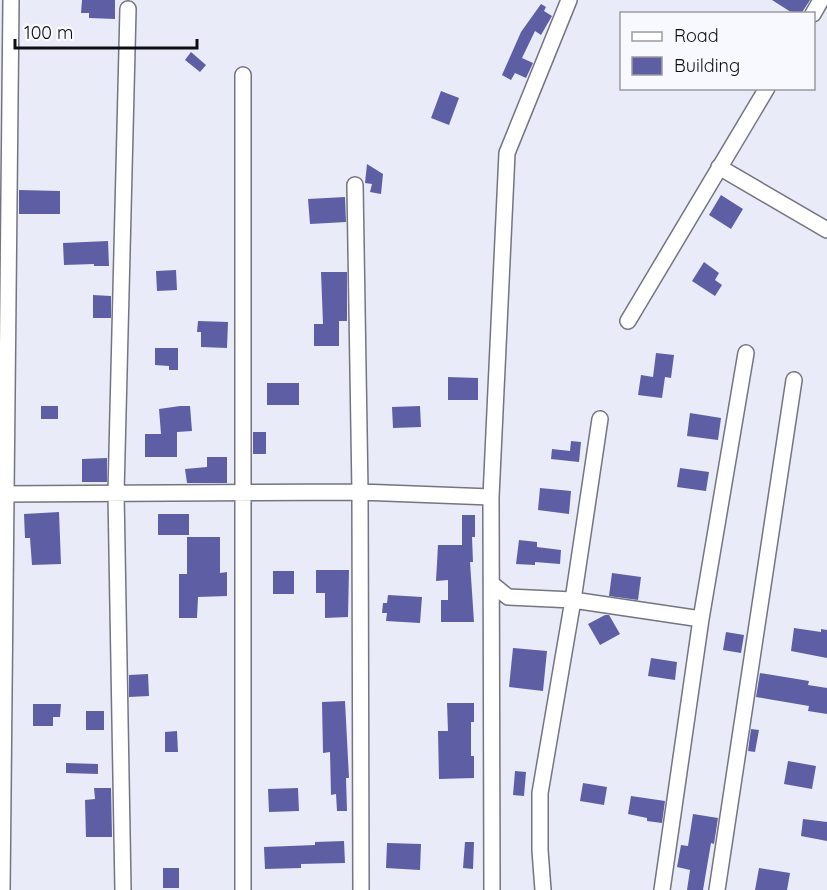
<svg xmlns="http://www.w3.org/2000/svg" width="827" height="890" font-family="Quicksand,sans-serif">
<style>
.building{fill:#5e5ea5}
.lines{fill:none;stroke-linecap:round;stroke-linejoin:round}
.minor-casing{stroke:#737580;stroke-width:18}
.minor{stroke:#fff;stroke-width:15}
</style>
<rect width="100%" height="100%" fill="#e9ebf8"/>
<path class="building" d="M82,0h33v19l-26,-1v-5h-8z
M772,0h38l-9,14h-7z
M541,4l5,3 -2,4 8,5 -11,19 -6,-4 -13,27 11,5 -7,15 -11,-5 -4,7 -9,-5 19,-43z
M191,52l15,13 -6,7 -15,-12z
M441,91l18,7 -10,27 -18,-7z
M367,164l16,10 -2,20 -11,-2 2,-8 -7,-1z
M19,190l41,1v23h-41z
M721,195l22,14 -12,20 -22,-14z
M345,197l1,25 -36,2 -2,-25z
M108,241l1,25h-15v-2l-30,1 -1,-22z
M704,262l15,11 -4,7 7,5 -7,11 -23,-15z
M176,270l1,20 -20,1 -1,-20z
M321,272h26v49h-8v25h-25v-22h9z
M93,295l18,1v22h-18z
M198,321l30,1 -1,26 -26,-1v-15h-4z
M155,348h23v22h-9v-4l-14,-1z
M656,353l18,2 -3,23 -6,-1 -3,21 -24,-3 3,-20 12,2z
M448,377l30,1v22h-30z
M267,383h32v22h-32z
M41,406h17v13h-17z
M180,406h10l2,25 -15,1v25h-32v-23h16l-2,-25z
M420,406l1,21 -28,1 -1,-21z
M690,413l31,5 -3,22 -31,-4z
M253,432h13v22h-13z
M571,441l10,1 -2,20 -28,-3 1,-10 18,2z
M207,457h20v26h-40l-2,-14 22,-2z
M107,458v24h-25v-23z
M680,468l29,4 -3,19 -29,-4z
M540,488l31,3 -2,23 -31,-4z
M59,512l2,52 -29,1 -2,-27h-5l-1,-24z
M158,514h31v21h-31z
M462,515h13v22h-3l1,25h-3l4,60h-33v-22h7v-20l-12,1 2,-36h24z
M187,537h33v36l7,-1v24l-29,1 -1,21h-18v-44h8z
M519,540l18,2v5l24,3 -1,14 -25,-2v3l-19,-1z
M316,570h33l-1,47 -23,1v-25h-9z
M273,571h21v23h-21z
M612,573l29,4 -3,23 -29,-4z
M388,595l34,2 -2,26 -34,-2 1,-8h-5l1,-10h4z
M605,615h4l11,19 -20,11 -12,-21z
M794,628l27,4v-3l6,1v28l-36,-7z
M726,632l18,3 -3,18 -18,-3z
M513,648l34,3 -4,40 -34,-4z
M651,658l26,4 -2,18 -27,-4z
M760,673l49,8 -1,4 19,3v26l-19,-3 1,-5 -53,-9z
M148,674l1,22 -20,1v-22z
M345,701l4,77h-3l1,33h-10l-1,-17 -5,1 -1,-43 -7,1 -1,-51z
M447,703h27v19h-3v34h3v22l-35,1 -1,-48h10z
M33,704h28l-1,13h-7v9h-20z
M86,711h18v19h-18z
M751,729l8,1 -4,22 -7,-1z
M177,731l1,21h-13v-20z
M788,761l28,5 -4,23 -28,-5z
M66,763l32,1v10l-32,-1z
M515,771l11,1 -2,24 -11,-1z
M583,783l24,4 -3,18 -24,-4z
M94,788h17l1,49h-26l-1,-37 10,-1z
M298,788l1,23 -30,1 -1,-23z
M631,796l34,5 -3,22 -15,-2v-3l-19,-4z
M693,814l25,4 -4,26 -3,-1 -8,47h-16l3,-20 -13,-3 4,-22 7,1z
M803,819l24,3v19l-26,-5z
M344,841l1,22 -44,1v4l-36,1 -1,-22 51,-2v-3z
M465,842h9l-1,27 -10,-1z
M387,843l34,1 -1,26 -34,-2z
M163,868h16v20h-16z
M759,868l31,5 -3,17h-32z"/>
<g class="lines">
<g class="minor-casing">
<path id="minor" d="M813,14l8,-14
M719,167l108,63
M355,185l5,307 1,398
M628,321l139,-233
M0,494l360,-2 131,5
M492,584l16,13 65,3 128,19
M2,890l9,-890
M123,890l-7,-397 12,-484
M243,890v-815
M492,890l-1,-393 16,-344 62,-153
M543,890l-3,-40v-57l33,-193 27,-181
M662,890l39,-271 45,-266
M717,890l77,-510"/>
</g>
<use href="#minor" class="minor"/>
</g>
<rect x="620" y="12" width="195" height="78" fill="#f8f9fe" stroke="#9a9ba0" stroke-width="1.5"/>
<rect x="632" y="32" width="30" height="9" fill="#ffffff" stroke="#9a9ba0" stroke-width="1.5"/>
<text x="674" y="42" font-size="18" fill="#0e0e12">Road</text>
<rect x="632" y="57" width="30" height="18" fill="#5e5ea5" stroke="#9a9ba0" stroke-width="1.5"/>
<text x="674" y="72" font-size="18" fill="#0e0e12">Building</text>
<path d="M15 39v9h182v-9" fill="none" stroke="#0e0e12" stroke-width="3"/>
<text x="24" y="39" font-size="18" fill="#0e0e12" stroke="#f8f9fe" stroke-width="4.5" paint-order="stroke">100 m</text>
</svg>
